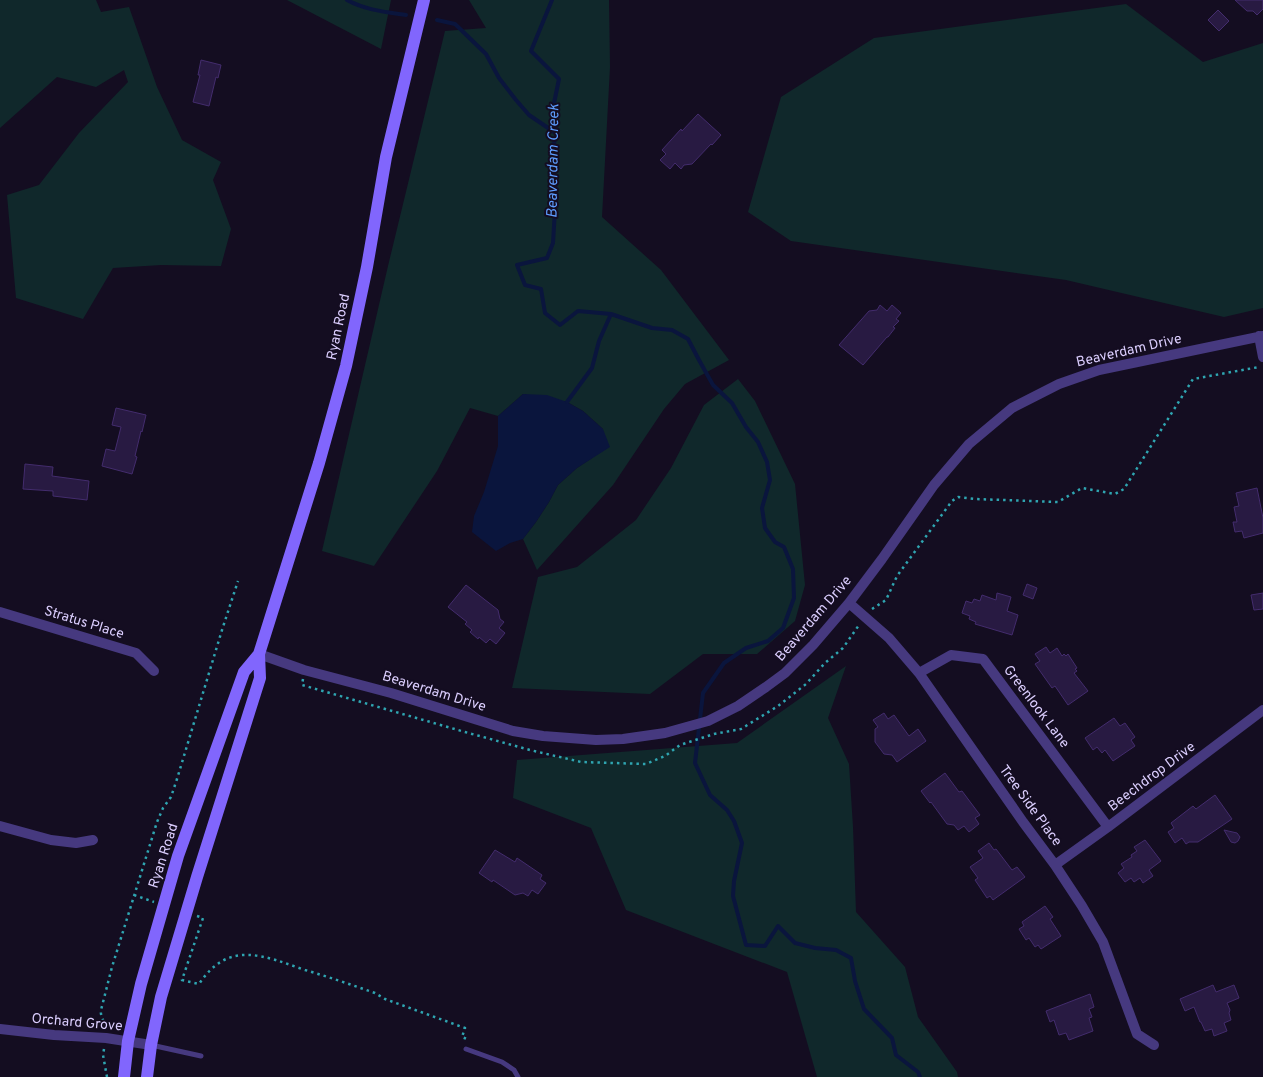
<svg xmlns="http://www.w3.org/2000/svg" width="1263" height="1077" font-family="Overpass,sans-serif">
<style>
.green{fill:#10282b}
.water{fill:#0a153d}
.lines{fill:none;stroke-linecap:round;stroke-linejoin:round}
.stream{stroke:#0a153d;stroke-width:4}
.building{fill:#281a42;stroke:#432c6d}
.path{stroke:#2fa5b1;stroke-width:2.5;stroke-dasharray:2.5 4;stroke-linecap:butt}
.service{stroke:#46397f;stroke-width:5}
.minor{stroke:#46397f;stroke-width:10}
.secondary{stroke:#8166fd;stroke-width:12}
.labels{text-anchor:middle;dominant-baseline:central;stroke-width:4;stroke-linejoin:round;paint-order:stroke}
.street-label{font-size:14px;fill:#dbcefe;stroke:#140d21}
.water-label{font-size:15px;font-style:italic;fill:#5d9bfd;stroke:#140d21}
</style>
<rect width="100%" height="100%" fill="#140d21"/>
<path class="green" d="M0,0h96l5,12 28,-5 28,80 25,53 39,22 -8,18 18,49 -10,37 -60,-1 -48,3 -30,51 -67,-21 -9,-103 32,-10 40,-52 49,-51 -4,-12 -28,17 -39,-10 -57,51z
M287,0h104l-10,49z
M469,0h140l1,67 -8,150 59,53 68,90 -44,24 -21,25 -51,76 -76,85 -14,-31 13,-17 13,-20 9,-17 19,-17 15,-10 11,-29 -20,-18 -16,-9 -44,-8 -25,22 -28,-8 -33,63 -63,95 -52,-15 66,-285 57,-235 41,-3z
M1126,4l77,58 60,-19v265l-39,9 -158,-37 -275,-39 -43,-29 33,-115 93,-59z
M738,379l17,22 40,83 10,101 -10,36 -38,33h-54l-53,40 -138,-6 26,-111 39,-10 59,-47 35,-52 33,-63z
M846,666l-18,52 21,46 4,63 3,85 49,55 13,50 39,55 1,5h-141l-30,-105 -161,-62 -35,-82 -78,-30 4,-38 220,-17z"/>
<path class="water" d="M523,394l24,1 20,7 16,9 20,18 7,18 -33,21 -19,17 -9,17 -13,20 -13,17 -13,4 -14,8 -24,-19 2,-16 10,-24 14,-46v-30z"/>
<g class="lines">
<path class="stream" d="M347,0c18,10 39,12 59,15
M552,0l-21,51 28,28 -7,34 5,21 -4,12v21l3,26 -3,50 -6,15 -30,7 8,20 16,4 4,24 15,12 18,-14 33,3 41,14 20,2 16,9 11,21 14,25 19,18 14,24 12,15 9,20 3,18 -8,28 3,20 10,14 9,5 9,22 1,29 -11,30 -15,13 -22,7 -22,15 -21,30 -8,70 15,32 17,15 7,11 8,22 -8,38 -1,15 13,49 19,1 13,-20 17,17 20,5 21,2 15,8 4,23 9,28 28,29 4,17 22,17 2,5
M437,20l18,4 31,30 13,24 17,22 13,15 28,19
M567,402l25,-34 7,-27 12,-27"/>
</g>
<path class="building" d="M1235,0h28v9l-6,6 -4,-4h-6z
M1218,10l11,11 -10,10 -11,-11z
M201,60l20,5 -3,13 -2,-1 -7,29 -16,-4 7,-27h-2z
M698,114l23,21 -9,10 -1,-1 -19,20 -8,1 -3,4 -6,-6 -5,6 -10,-9 6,-6 -4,-4 19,-21 1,2z
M880,305l7,6 5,-6 9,8 -5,6 3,2 -6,6 2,1 -7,9h-1l-24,28 -24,-20 30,-34 8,-1z
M116,408l30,7 -4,17 -1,-1 -6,25 2,1 -5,17 -30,-8 4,-17 9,2 6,-24 -9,-2z
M25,464l28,3 -1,9 37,5 -2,19 -34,-4v-5l-30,-2z
M1257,488l6,30v15l-19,5 -2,-7 -7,1 -2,-10h4l-3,-15 5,-1 -3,-13z
M1027,584l10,4 -4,11 -10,-4z
M466,585l32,25 2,9 4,3 -5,6 6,5 -9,11 -6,-5 -4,4 -7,-6 -1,2 -8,-7 2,-2 -7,-6 2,-2 -19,-15z
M997,593l14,4 -4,14 11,4 -6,20 -37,-11 1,-2 -7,-3 1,-3 -8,-3 4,-12 6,2 2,-4 6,2 2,-6 14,5z
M1263,593v16l-9,1 -3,-15z
M1046,647l4,6 7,-5 5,8 2,-2 2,2 2,-2 9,14 -2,1 2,2 -3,2 14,18 -20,14 -13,-19 -3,2 -17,-24 5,-3 -5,-7z
M884,713l4,6 6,-4 15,21 9,-7 8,12 -29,21 -5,-7 -8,-1 -9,-12v-13l3,-2 -5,-7z
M1114,718l6,8 5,-3 10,14 -4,3 4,6 -22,15 -8,-11 -3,3 -5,-6 -4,3 -8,-12z
M945,773l14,19 3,-1 18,24 -5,3 4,6 -10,8 -5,-6 -6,4 -4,-5 -7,-1 -16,-22 -1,1 -9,-12z
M1215,795l17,24 -34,23h-9l-3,2 -4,-6 -7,5 -7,-11 6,-4 -3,-5 22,-17 3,3z
M1224,830l13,3 3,4 -2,4 -3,2 -4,-1z
M1145,840l16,21 -12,9 4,6 -10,7 -3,-5 -6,4 -3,-4 -6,4 -7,-9 6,-5 -3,-4 11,-7 -1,-2 6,-4 -3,-4z
M989,843l5,7 2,-1 16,21 5,-3 8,10 -32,23 -3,-4 -3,2 -12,-18 3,-2 -8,-11 13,-9 -5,-7z
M495,850l20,12 2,-4 25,17 -2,4 6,4 -8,11 -6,-4 -4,6 -5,-3 -8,2 -22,-15 -1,2 -13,-9z
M1045,906l8,11 -3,2 11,17 -20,13 -3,-4 -3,2 -6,-9 -3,2 -7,-11 5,-3 -2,-4z
M1213,985l3,7 18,-7 5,13 -12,5 3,7 -1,3 2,7 -7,3 3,8 -13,5 -2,-7 -7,2 -4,-9h-1l-6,-15 -9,4 -5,-12z
M1090,994l4,13 -5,2 3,8 -3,1 4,13 -24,9 -3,-7 -7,2 -5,-15 -4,2 -4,-11z"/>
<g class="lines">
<path class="path" d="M872,609l14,-9 11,-24 55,-75 6,-4 17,2 83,3 24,-14 33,6 9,-5 69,-110 66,-12
M303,679l-1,6 163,47 65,18 51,12 65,2 19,-8 15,-11 34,-11 27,-5 37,-23 28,-22 19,-21 18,-15 16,-23
M134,895l20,7
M197,916l6,2 -21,62 17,4c30,-45 65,-28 106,-14 24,7 47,15 70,23l10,6 80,29 -3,9 7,3
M106,1027c-2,-6 -6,-11 -5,-17l11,-43 45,-145 6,-14 8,-11 6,-18 45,-149 16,-49
M104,1049l-1,6 4,22"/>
<path class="service" d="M151,1045l50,11
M466,1049l36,13 12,8 4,7"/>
<path class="minor" d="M1259,336l4,21
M849,603l40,35 30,35 104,149 32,43 27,41 21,36 34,92 17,11
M0,612l136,41 18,18
M259,654l45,16 87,23 122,38 30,5 53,4 27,-1 42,-6 43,-12 30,-15 28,-19 19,-14 28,-28 36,-42 33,-44 52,-74 35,-41 43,-36 47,-24 40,-14 164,-34
M919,673l32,-18 32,4 125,168
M0,826l51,14 25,3 17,-3
M1055,865l53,-38 155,-117
M0,1029l54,6 52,3 45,7"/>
<path class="secondary" d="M124,1077l4,-36 13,-57 37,-128 66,-184 15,-18 60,-191 27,-97 21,-99 19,-110 38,-157
M147,1077l4,-32 10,-48 36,-120 63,-199 -1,-24"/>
</g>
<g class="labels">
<g class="street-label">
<text transform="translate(339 327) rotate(-78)">Ryan Road</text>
<text transform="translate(1129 351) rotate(-13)">Beaverdam Drive</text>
<text transform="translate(814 619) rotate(-49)">Beaverdam Drive</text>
<text transform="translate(84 623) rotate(17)">Stratus Place</text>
<text transform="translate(434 692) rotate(17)">Beaverdam Drive</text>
<text transform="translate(1036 707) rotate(53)">Greenlook Lane</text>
<text transform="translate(1152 777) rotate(-37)">Beechdrop Drive</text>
<text transform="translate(1030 806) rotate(54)">Tree Side Place</text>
<text transform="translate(164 856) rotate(-72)">Ryan Road</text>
<text transform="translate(77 1023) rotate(5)">Orchard Grove</text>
</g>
<g class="water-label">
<text transform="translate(554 161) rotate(-89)">Beaverdam Creek</text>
</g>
</g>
</svg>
